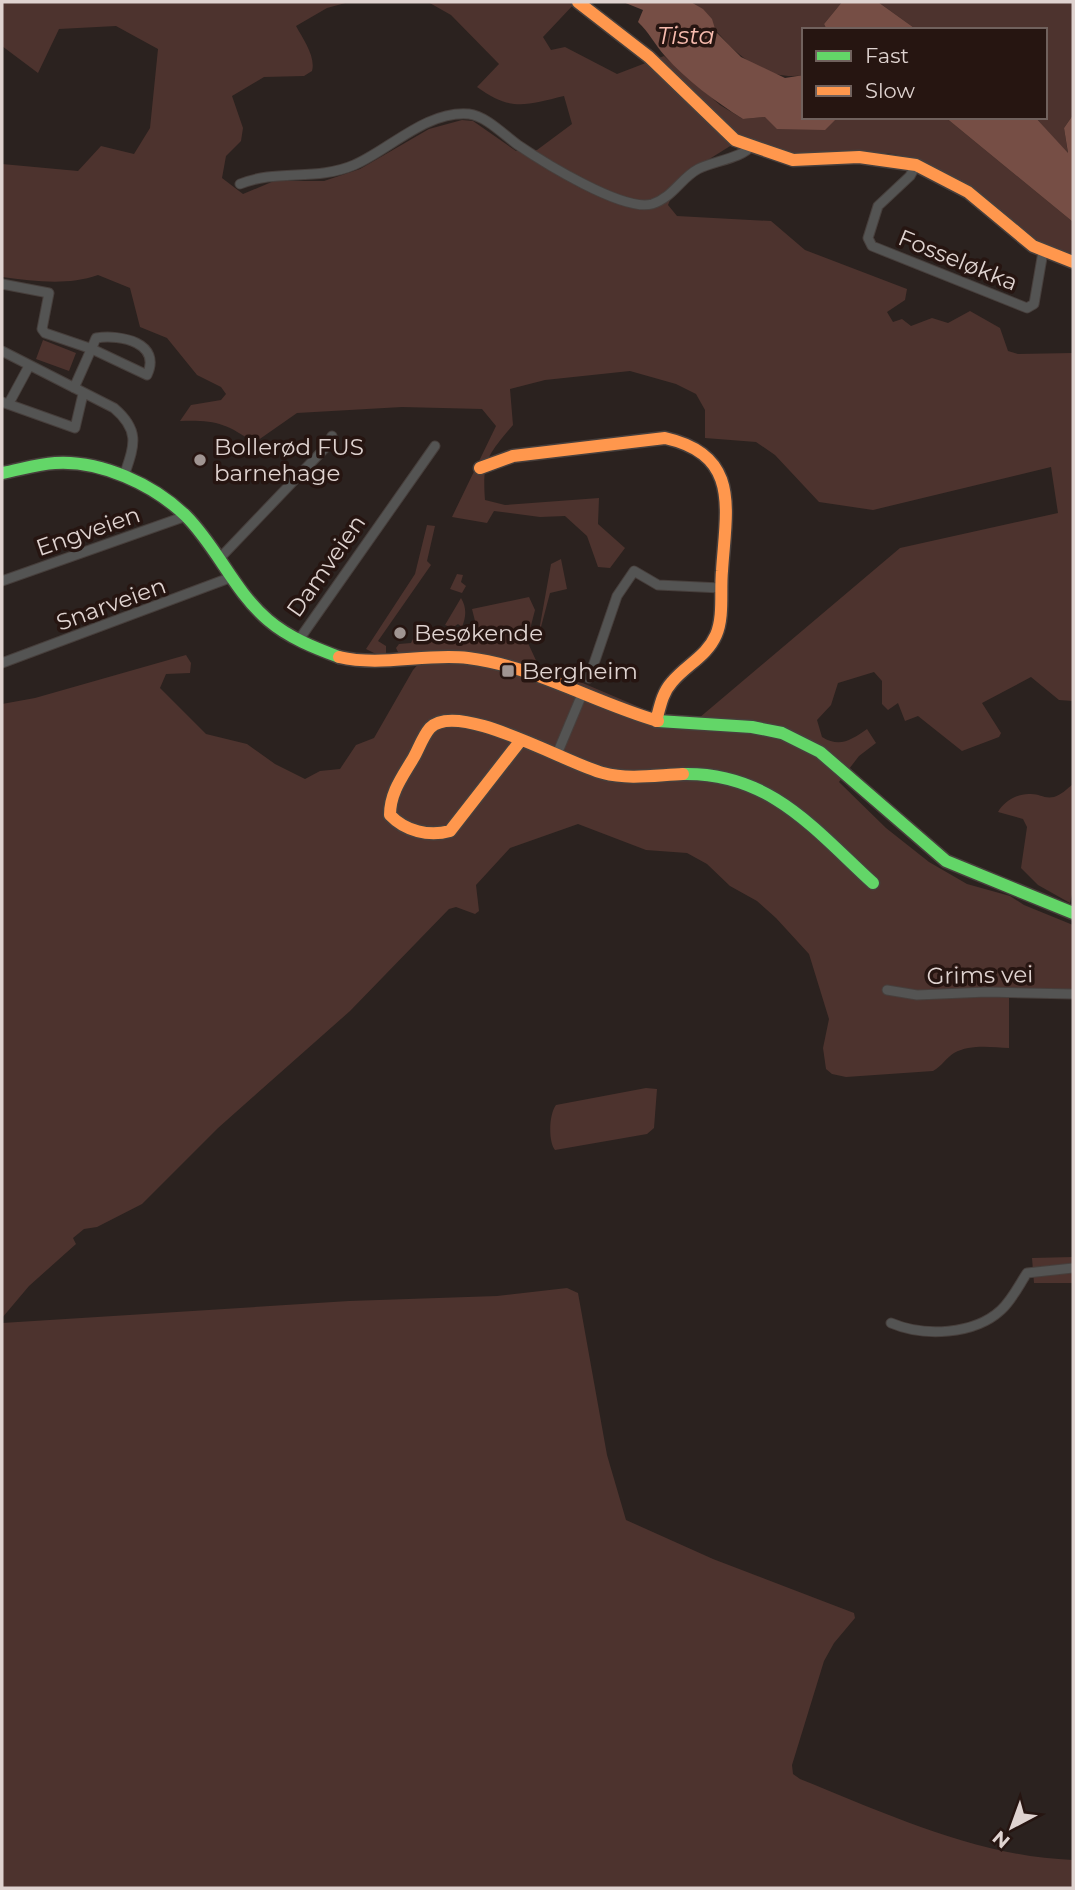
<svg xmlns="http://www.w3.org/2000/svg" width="1075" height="1890" font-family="Montserrat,sans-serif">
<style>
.green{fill:#4d332e}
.water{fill:#764e45}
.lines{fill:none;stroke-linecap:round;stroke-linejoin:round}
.street-casing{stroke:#473f3c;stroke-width:11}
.fast-casing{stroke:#473f3c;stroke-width:15}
.slow-casing{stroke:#473f3c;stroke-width:15}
.street{stroke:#545453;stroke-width:9}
.fast{stroke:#63d668;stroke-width:12}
.slow{stroke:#ff974d;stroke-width:12}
.poi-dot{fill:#a09592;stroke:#261511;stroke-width:2.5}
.labels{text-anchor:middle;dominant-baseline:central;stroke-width:7;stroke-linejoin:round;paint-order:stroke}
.street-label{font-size:23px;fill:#dfd3d0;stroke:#261511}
.poi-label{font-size:23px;fill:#dfd3d0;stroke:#261511;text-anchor:start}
.water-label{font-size:24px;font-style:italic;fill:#f7bbae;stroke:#261511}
</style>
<rect width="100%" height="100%" fill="#2b221f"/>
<path class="green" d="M2,2h347l-22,6 -31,18c7,13 20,31 16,45l-8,5 -40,1 -32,19 11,32 -2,13 -15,15 -4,22 21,16 31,-13h50l36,-12 69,-40 33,-9 11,1 43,30 21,-1 35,-26 -8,-28c-38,9 -53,16 -87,-9l22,-23 -48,-49 -23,-13h148l-33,35 8,13 14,-3 52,27 47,-18 56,49 23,14 22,-2 68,3 5,-3h107l128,105v35l-28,-10 -21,-15 -53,-46 -57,-28 -27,-5 -87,3 -57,-18 -64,40 -11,27 9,11 94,5 34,29 102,39 -2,11 -18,12 6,10 9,-3 9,7 21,-8 16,5 22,-12 30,17 8,23 10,3 55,-1v348l-14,-1 -28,-23 -49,26 19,30 -2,4 -37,14 -44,-35 -13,5 -7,-18 -10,7 -6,-6v-23l-8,-9 -36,11 -7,22 -14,15 5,17c18,11 29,3 45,-8l9,14 -17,13 -20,26 47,46 43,34 38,22 43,12 14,9 49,20v71l-64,-2v54c-18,-1 -39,-4 -55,5 -8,5 -12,13 -21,18l-87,6 -14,-3 -6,-5 -3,-21 6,-29 -20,-65 -33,-36 -19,-17 -27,-15 -23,-22 -20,-11 -41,-3 -68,-26 -68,24 -34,37 3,26 -4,3 -19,-7 -7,2 -99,102 -132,117 -76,76 -45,23 -13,2 -11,9 3,6 -47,42 -27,32v-614l33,-6 151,-43 5,8 -1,10 -24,1 -6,14 46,46 41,10 28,20 30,15 15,-8 20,-2 16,-24 18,-7 39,-68 17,-19 -31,3 -3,-6 3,-4 12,-1 2,-4 20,-6 18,6 25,-14 -4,-16 57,-12 6,13 -8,31 13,28 12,1 99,42 48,6 201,-170 158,-35 -7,-46 -178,43 -54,-8 -44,-47 -19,-13 -51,-4v-28l-9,-16 -20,-10 -46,-13 -85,9 -35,9 3,36c-25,30 -31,35 -28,75l20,5 94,-7 -1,26 27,24 -15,20 -12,-1 -11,-31 -22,-20 -25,1 -46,-6 -7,12 -35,-6 44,-91 -14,-17 -80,-2 -105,6 -43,30c-28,-20 -39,-23 -74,-22l11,-16 30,-5 5,-6 -5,-7 -24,-12 -30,-37 -27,-11 -10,-39 -32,-13c-32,11 -63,6 -96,2v-113l76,7 23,-25 33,8 16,-26 8,-79 -42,-23 -57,3 -21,44 -36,-27z
M691,2h151l-18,22 3,6h-23v45c-34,6 -63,-15 -85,-41 -13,-14 -6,-19 -28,-32z
M878,2l195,1v112l-9,13 4,26 -33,-37h10v-87h-128z
M43,340l33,13 -7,18 -33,-12z
M427,525l8,1 -8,35 4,4 -53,76 8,5v8l-8,1 -12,-6 49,-75z
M561,559l6,30 -17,4 -13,49 14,-78z
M457,574l6,1 -2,7 5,4 -4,7 -12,-4z
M461,598c6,10 5,19 1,29l-4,-3 -3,2 3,4 -13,-5z
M1073,784v106l-3,13 -32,-18 -17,-17 6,-41 -4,-8 -25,-7c6,-11 20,-19 33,-18 9,0 13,5 23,3 7,-2 13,-8 19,-13z
M646,1088l11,1 -3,39 -7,6 -92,16c-7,-9 -6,-36 1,-45z
M1073,1257v26h-39l-2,-25z
M567,1288l11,5 29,162 19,65 87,39 141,54 1,5 -21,25 -10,18 -32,104 1,9 7,5c87,35 179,78 273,81v28h-1071v-565l347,-22 148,-5z"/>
<path class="water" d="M623,2h68l12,7 9,10 4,13 25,25 44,21 19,-3v42h34l-13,13 -48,-1 -12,-12 -22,2c-27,-17 -57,-39 -78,-63 -10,-11 -16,-24 -27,-34l5,-12z
M842,2h36l39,28h-90l-3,-6z
M1073,115v107l-128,-105h90l33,36 -4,-25z"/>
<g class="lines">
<g class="street-casing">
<path id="street" d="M916,165l-6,11 -32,30 -10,32 4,8 155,62 7,-4 9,-52
M240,184c36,-15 77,-3 114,-19 35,-15 73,-55 115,-51 17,2 35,21 49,31 25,17 105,67 134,59 20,-6 29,-26 46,-35 13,-7 46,-12 52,-22
M2,284l47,9 -7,36 3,4 47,16 55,26c15,-32 -26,-41 -51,-37 -7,17 -15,34 -22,50
M2,351l112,57c27,23 20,38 10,68
M2,402l73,26 8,-34
M9,403l20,-37
M219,559l107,-112 6,-11
M2,581l184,-65
M298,641l137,-195
M2,663l230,-86
M589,678l28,-82 17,-25 24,14 63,3
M557,754l26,-62
M887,990l30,5 70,-3 86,2
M891,1323c33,14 83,12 110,-13 11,-10 18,-25 26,-37l46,-5"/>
</g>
<g class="fast-casing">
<path id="fast" d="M2,473c17,-3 35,-9 53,-10 45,-3 98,21 131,53 31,31 48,75 82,104 21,18 47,28 71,37
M658,721l94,6 30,6 38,19 126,109 127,52
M683,774c87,-2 132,56 190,109"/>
</g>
<g class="slow-casing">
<path id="slow" d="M578,2l71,55 86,83 58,20 66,-3 57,8 52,27 65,54 40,16
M480,468l33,-12 152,-18c76,17 61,71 57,133 -2,20 2,46 -6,64 -9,21 -30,30 -44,47 -10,11 -12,25 -16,39
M339,657c43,10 86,-4 129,1 66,8 127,45 190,63
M521,740l-71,91c-21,6 -45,0 -60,-16 0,-23 13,-39 24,-58 5,-9 9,-21 16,-29 28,-29 139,37 173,45 26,7 54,2 80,1"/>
</g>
<use href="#street" class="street"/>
<use href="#fast" class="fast"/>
<use href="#slow" class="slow"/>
</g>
<g class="poi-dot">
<circle cx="200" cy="460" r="7"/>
<circle cx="400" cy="633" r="7"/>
<rect x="501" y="664" width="14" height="14" rx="3.5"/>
</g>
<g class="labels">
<g class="street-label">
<text transform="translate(958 260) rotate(22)">Fosseløkka</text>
<text transform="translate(88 531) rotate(-19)">Engveien</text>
<text transform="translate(326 566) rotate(-55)">Damveien</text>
<text transform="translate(111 604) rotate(-20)">Snarveien</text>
<text transform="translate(980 975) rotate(-1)">Grims vei</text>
</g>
<g class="poi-label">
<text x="214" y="447">Bollerød FUS<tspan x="214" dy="26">barnehage</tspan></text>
<text x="414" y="633">Besøkende</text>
<text x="522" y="671">Bergheim</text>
</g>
<g class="water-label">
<text x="686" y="35">Tista</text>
</g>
</g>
<rect width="1075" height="1890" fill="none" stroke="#dfd3d0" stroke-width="7"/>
<rect x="802" y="28" width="245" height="91" fill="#261511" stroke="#70615d" stroke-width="2"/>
<rect x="816" y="51" width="35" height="10" fill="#63d668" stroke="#70615d" stroke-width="2"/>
<text x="865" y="63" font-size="21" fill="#dfd3d0">Fast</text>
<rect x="816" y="86" width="35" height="10" fill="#ff974d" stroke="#70615d" stroke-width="2"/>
<text x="865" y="98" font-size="21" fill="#dfd3d0">Slow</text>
<g transform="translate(1012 1827) rotate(221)" stroke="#261511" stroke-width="5" paint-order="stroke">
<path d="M0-5L12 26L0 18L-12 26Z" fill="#dfd3d0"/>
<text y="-10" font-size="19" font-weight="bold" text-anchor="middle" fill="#dfd3d0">N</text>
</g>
</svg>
